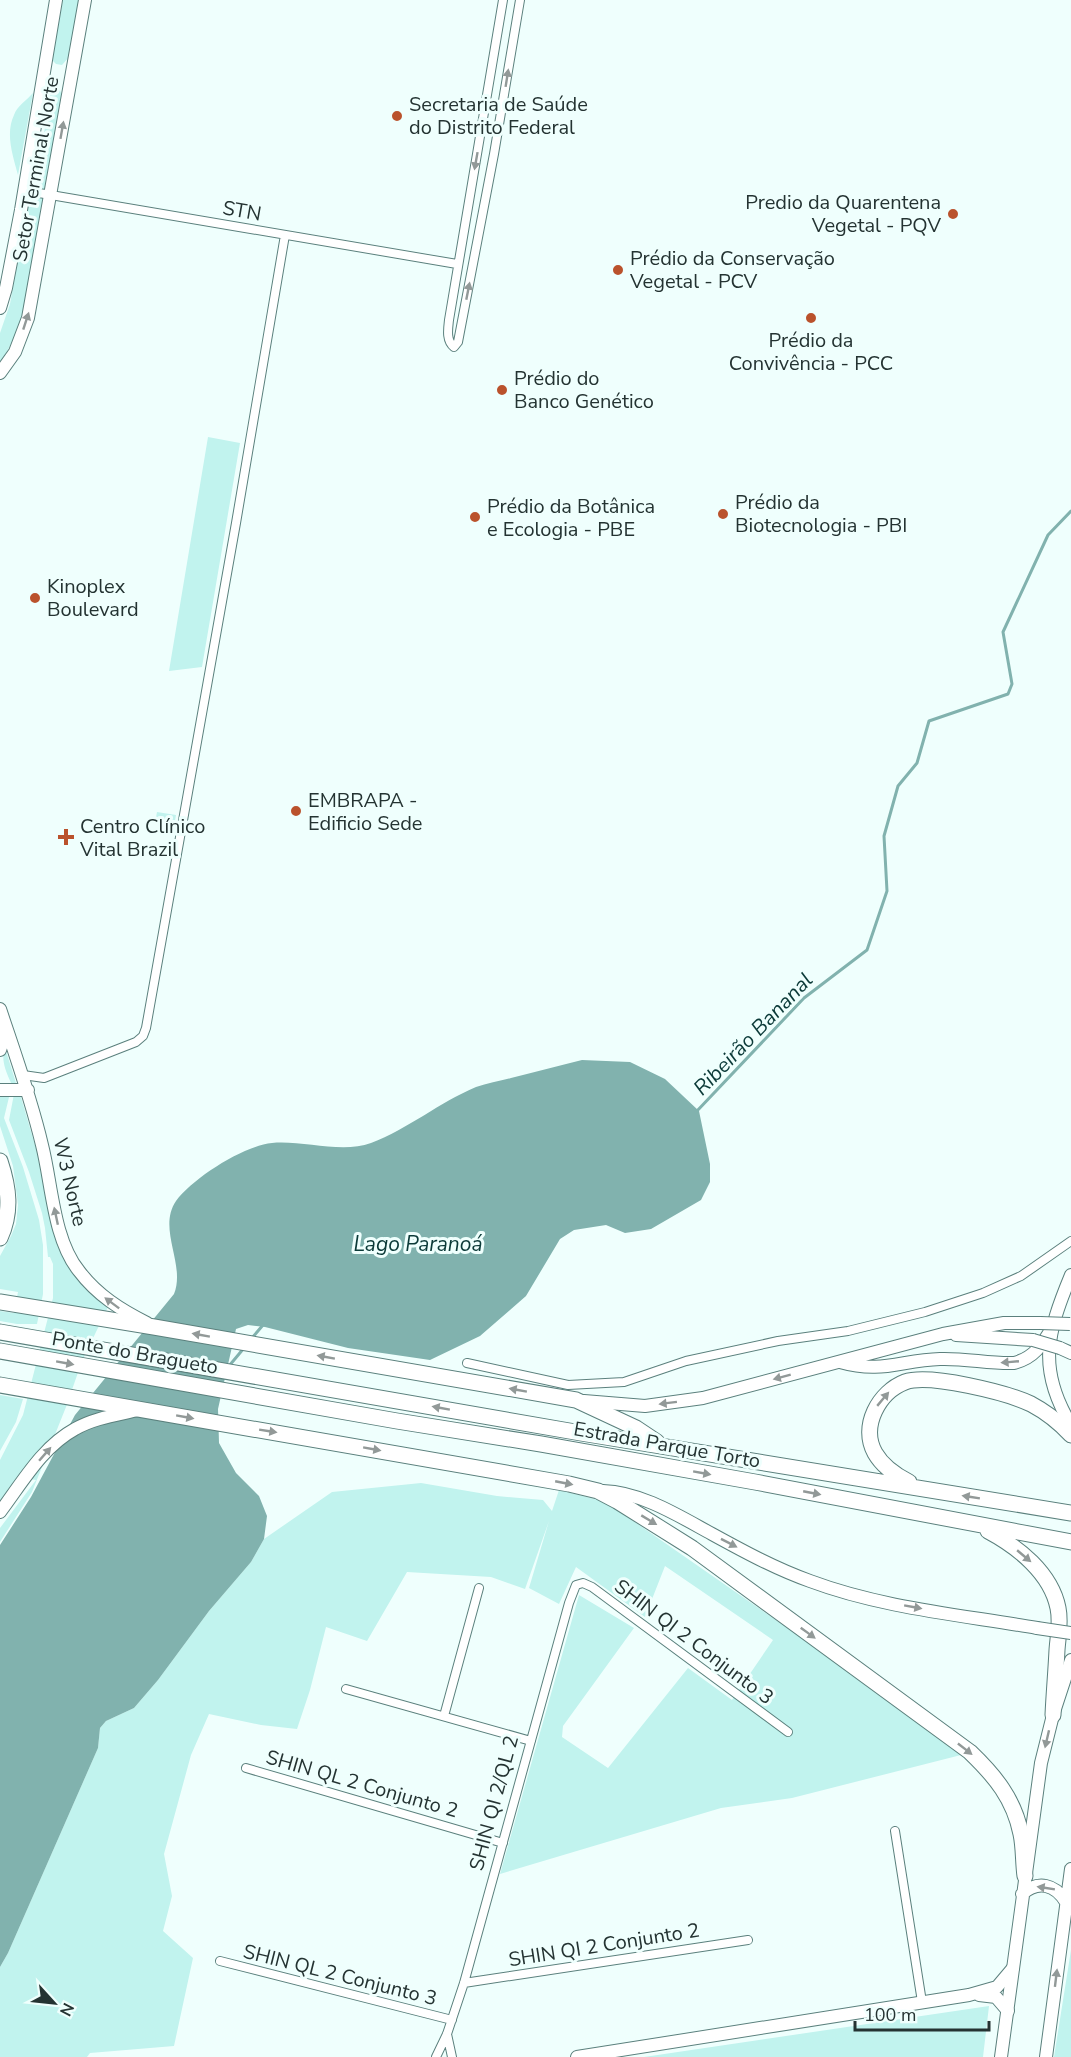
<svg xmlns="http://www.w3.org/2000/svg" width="1071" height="2057" font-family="'Nunito Sans',sans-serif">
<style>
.green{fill:#c1f3ee}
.water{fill:#81b2ae}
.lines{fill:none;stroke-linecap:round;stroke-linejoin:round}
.stream{stroke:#81b2ae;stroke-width:3}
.street-casing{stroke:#5b807d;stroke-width:10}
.secondary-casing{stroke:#5b807d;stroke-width:14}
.primary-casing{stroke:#5b807d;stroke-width:14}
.highway-casing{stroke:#5b807d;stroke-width:17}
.street{stroke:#fff;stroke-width:8}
.secondary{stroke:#fff;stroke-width:12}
.primary{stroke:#fff;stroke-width:12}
.highway{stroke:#fff;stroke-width:15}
.primary-bridge-casing{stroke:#5b807d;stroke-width:14;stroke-linecap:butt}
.primary-bridge{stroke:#fff;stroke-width:12}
.oneway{fill:#929998}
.poi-dot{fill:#ba522c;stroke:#effffd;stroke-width:2}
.labels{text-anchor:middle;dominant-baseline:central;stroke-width:6;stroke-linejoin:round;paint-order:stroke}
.poi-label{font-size:20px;fill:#243332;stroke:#effffd;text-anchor:start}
.street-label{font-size:20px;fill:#243332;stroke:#effffd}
.water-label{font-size:21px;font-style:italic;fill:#0b3a38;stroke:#effffd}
</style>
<rect width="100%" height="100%" fill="#effffd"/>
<path class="green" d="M63,0h16l-10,57 -7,8 -6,-1 -4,-4z
M54,86l6,4 2,6 -16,93 -4,1 -4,-2 -1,-7 8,-54c-4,-11 -2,-31 4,-40z
M33,93l-15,82c-5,-19 -13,-41 -4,-60 3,-9 13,-15 19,-22z
M29,196l15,2c-8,47 -15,127 -44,164v-29l10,-29z
M208,437l32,6 -38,224 -33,4z
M157,812l19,3 -2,11 -19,-3z
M5,1048l11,35 -4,2c-5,-11 -12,-25 -7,-37z
M0,1093h10l-6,25 19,49 16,53 4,25v49l-6,30h-20l-17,-3v-10l14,2 4,-21 -18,-3v-33l11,-20 5,-12 2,-19 -5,-39 -13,-40z
M14,1094h6l20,68 12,64 57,79 -27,56 -16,46 -34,85 -32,50v-14l36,-48 -19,-3 -17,24v-41l23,-45 30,-117v-34l-3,-7h-2l-3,-29 -3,-15 -13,-41 -20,-52z
M0,1395l23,4 -7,23 -16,29z
M421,1483l76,13 46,4 9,11 7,-21 47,12 177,123 178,130 -169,43 -71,10 -221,66 79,-279 55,33 -71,98 -1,11 46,31 80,-100 44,32 41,-60 -108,-74 -20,51 -69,-50 -17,37 -30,-16 20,-67 -24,68 -34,-12 -84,-5 -40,69 -41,-14 -16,63 -13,39 -36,-4 -52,-11 -18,41 -27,99 8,42 -9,35 30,27 -19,88 -84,7 -3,4h-87v-90l8,-14 90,-205 2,-20 6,-7 28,-13 24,-28 51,-69 42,-49 13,-23 68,-47z
M1071,1950v107h-17z
M989,2006l-6,51h-339z"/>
<path class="water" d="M582,1060l48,2 35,17 34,32 11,53v18l-9,18 -50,29 -26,4 -19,-8 -32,5 -14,9 -34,57 -46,40 -50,24 -82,-12 -83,-21 -17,-2 -12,4 -18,80 1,34 17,30 23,23 8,20 -3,23 -13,23 -42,49 -51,69 -24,28 -28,13 -6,7 -2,20 -90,205 -8,14v-422l31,-48 44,-82 99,-121c12,-30 -17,-65 2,-93 17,-23 67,-55 96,-58 30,-3 70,11 99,0 37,-14 69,-41 105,-56 11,-4 24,-6 35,-9 24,-6 47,-12 71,-18z"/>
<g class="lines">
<path class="stream" d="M696,1112l108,-114 63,-48 20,-59 -3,-55 14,-50 19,-23 12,-42 79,-27 4,-10 -9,-52 45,-97 23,-24
M252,1338l11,-13
M229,1366l15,-18"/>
<g class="street-casing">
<path id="street" d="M503,0l-54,320c-1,9 -3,21 5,27l4,-5 36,-188 26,-154
M25,181l5,8 9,4 418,71
M23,1075l21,3 92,-36 7,-6 3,-8 90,-505 49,-288
M467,1363l101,22 56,-3 62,-21 92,-20 70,-10 77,-19 58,-19 38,-17 50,-35
M346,1689l185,52
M444,1716l35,-128
M246,1768l257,75
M895,1831l27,171
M220,1961l232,59
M464,1983l284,-43
M447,2034l5,23
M436,2057l11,-23 17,-51 105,-380 7,-18 7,-2 9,4 196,145"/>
</g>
<g class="secondary-casing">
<path id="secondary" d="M979,1995l17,2 12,14
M577,2057l392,-62 28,-8 16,-19"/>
</g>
<g class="primary-casing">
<path id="primary" d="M0,308l6,-20 15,-78 35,-210
M0,373l15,-21 13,-34 57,-318
M0,1009c15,45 31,89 42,136 10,39 11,94 37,126 18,24 42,39 68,52
M0,1050l3,-9 1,-13
M0,1090h28
M1071,1275c-24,58 -34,94 0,150
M956,1335l77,5
M1060,1348l11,5
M840,1362c42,12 61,-2 100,-3 25,-1 50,5 74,4 20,-5 28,-18 38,-35
M584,1401l61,5 58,-8 240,-64 61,-11h36
M603,1491c38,1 76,25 109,43 31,17 64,35 98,47 72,27 152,34 227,47
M0,1512c22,-29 42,-65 75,-83 19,-11 42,-14 63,-19
M1022,1894c16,-14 33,-10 44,8
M1001,2057l40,-294 12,-48 18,-55
M1046,2057l25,-188"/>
</g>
<g class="highway-casing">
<path id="highway" d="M0,1161c9,27 12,51 0,77
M0,1302l154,25 422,73 60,28 21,14
M0,1332l581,101 490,80
M0,1351l397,70 144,23 214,38 316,60
M0,1385l569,99 29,7 19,10 75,47 278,204c25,24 44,47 51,82 3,14 2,28 4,42
M909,1482c-14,-7 -26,-15 -34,-29 -15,-27 4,-61 30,-71 24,-9 103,11 126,22 15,8 28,18 40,31
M988,1531c30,16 63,42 70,77 3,14 0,28 -1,42 -1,21 -3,43 -4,65"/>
</g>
<use href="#street" class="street"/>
<use href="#secondary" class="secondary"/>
<use href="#primary" class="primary"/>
<use href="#highway" class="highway"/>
<g class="primary-bridge-casing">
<path id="primary-bridge" d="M1040,1323l30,1
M1033,1340l27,8
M1037,1628l34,5"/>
</g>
<use href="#primary-bridge" class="primary-bridge"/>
</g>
<defs><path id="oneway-solid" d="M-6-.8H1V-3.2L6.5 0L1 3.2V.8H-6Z" transform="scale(1.5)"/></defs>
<g class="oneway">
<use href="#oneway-solid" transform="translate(507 78) rotate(-81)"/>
<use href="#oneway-solid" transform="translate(62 130) rotate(-80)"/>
<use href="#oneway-solid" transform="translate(476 161) rotate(100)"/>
<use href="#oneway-solid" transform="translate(468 291) rotate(-79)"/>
<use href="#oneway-solid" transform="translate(26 321) rotate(-72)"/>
<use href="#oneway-solid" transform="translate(56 1216) rotate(-102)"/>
<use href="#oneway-solid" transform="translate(112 1303) rotate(-143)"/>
<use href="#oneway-solid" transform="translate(201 1335) rotate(-170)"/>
<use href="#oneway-solid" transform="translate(326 1357) rotate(-170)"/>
<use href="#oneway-solid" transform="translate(1010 1362) rotate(175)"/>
<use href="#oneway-solid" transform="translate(65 1363) rotate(10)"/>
<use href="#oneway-solid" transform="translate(782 1377) rotate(165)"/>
<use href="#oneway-solid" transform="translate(518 1390) rotate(-170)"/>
<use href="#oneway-solid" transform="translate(883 1399) rotate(-50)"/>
<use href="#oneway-solid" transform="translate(668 1403) rotate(173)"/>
<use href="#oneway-solid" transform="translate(441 1408) rotate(-170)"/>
<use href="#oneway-solid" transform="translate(185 1417) rotate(10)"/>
<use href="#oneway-solid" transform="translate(268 1431) rotate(9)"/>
<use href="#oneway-solid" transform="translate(372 1449) rotate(10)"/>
<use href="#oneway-solid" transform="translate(45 1454) rotate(-49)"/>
<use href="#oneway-solid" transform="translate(702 1473) rotate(10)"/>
<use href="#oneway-solid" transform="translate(564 1483) rotate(11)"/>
<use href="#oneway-solid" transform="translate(812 1493) rotate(11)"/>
<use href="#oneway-solid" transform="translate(971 1497) rotate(-171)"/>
<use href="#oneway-solid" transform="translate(649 1520) rotate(31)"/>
<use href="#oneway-solid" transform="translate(729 1543) rotate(27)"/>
<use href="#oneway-solid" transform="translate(1024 1556) rotate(40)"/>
<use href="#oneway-solid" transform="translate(913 1607) rotate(10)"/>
<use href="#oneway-solid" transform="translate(808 1633) rotate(36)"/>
<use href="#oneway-solid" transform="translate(1047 1739) rotate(103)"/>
<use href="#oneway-solid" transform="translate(965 1749) rotate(38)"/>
<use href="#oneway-solid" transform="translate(1046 1888) rotate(-171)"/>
<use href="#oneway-solid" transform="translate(1056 1978) rotate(-83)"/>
</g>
<g class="poi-dot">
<circle cx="397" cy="116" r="6"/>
<circle cx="953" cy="214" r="6"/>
<circle cx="618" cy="270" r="6"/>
<circle cx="811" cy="318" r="6"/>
<circle cx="502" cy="390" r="6"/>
<circle cx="723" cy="514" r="6"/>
<circle cx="475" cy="517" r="6"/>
<circle cx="35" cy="598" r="6"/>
<circle cx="296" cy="811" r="6"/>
<path d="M63 828h6v6h6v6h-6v6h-6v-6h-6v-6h6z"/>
</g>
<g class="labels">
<g class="poi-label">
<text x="409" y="104">Secretaria de Saúde<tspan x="409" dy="23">do Distrito Federal</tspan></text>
<text x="941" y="202" text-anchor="end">Predio da Quarentena<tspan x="941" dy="23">Vegetal - PQV</tspan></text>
<text x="630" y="258">Prédio da Conservação<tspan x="630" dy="23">Vegetal - PCV</tspan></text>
<text x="811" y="340" text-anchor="middle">Prédio da<tspan x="811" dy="23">Convivência - PCC</tspan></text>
<text x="514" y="378">Prédio do<tspan x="514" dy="23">Banco Genético</tspan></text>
<text x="735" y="502">Prédio da<tspan x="735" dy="23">Biotecnologia - PBI</tspan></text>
<text x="487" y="506">Prédio da Botânica<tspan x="487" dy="23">e Ecologia - PBE</tspan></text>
<text x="47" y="586">Kinoplex<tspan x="47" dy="23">Boulevard</tspan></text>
<text x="308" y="800">EMBRAPA -<tspan x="308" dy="23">Edificio Sede</tspan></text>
<text x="80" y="826">Centro Clínico<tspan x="80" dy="23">Vital Brazil</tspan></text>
</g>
<g class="street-label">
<text transform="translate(36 169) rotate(-80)">Setor Terminal Norte</text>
<text transform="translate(242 211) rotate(10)">STN</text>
<text transform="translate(70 1182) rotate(77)">W3 Norte</text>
<text transform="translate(135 1353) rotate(10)">Ponte do Bragueto</text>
<text transform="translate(667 1445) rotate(10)">Estrada Parque Torto</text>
<text transform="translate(694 1642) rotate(37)">SHIN QI 2 Conjunto 3</text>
<text transform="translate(362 1784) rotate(16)">SHIN QL 2 Conjunto 2</text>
<text transform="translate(494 1803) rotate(-75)">SHIN QI 2/QL 2</text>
<text transform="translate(604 1945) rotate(-9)">SHIN QI 2 Conjunto 2</text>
<text transform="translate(340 1975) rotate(14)">SHIN QL 2 Conjunto 3</text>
</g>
<g class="water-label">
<text transform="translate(753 1034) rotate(-46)">Ribeirão Bananal</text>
<text x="418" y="1244">Lago Paranoá</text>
</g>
</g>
<g transform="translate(54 2003) rotate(117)" stroke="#effffd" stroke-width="4.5" paint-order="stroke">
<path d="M0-4.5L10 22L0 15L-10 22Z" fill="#243332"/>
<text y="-9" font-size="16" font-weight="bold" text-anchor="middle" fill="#243332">N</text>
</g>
<path d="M855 2021v9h134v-9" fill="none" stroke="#243332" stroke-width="3"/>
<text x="864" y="2021" font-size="18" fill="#243332" stroke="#effffd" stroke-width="4.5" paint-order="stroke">100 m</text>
</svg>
